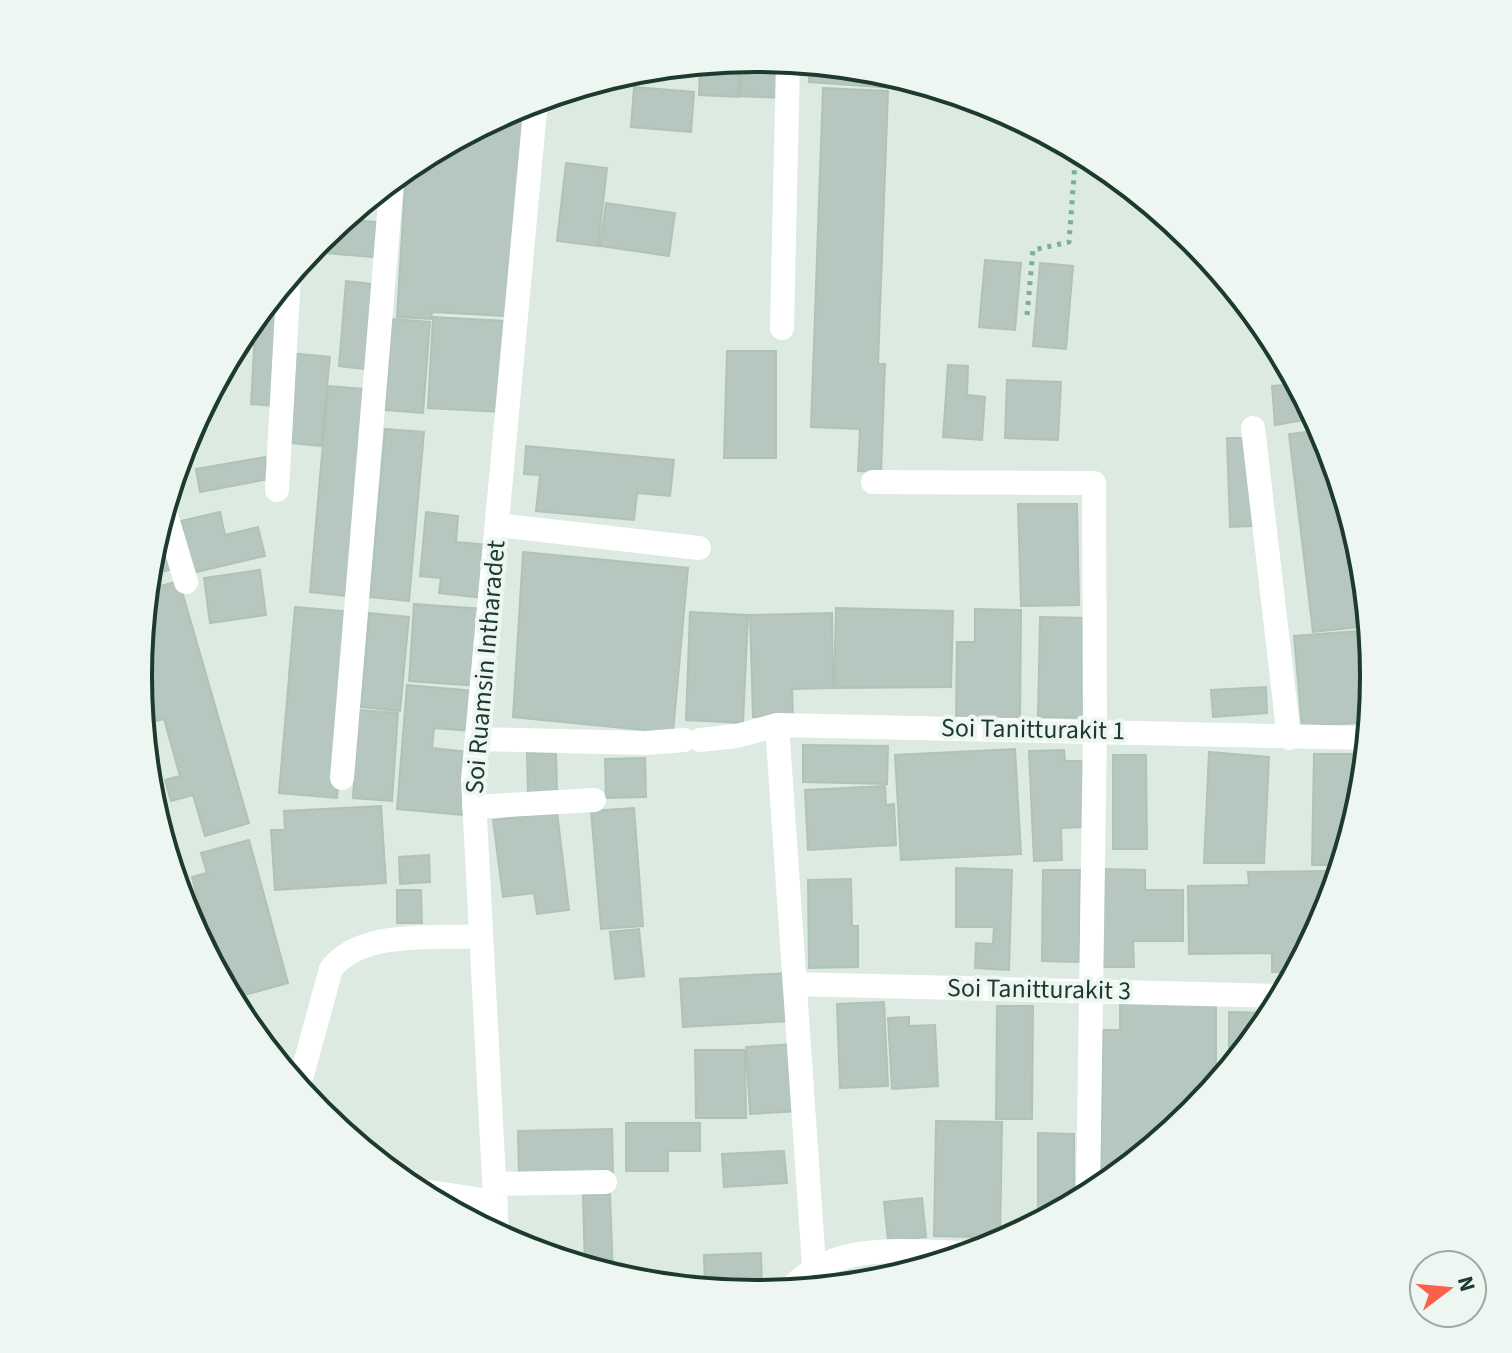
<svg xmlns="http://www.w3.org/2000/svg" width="1512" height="1353" font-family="'Source Sans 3',sans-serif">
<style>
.building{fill:#b5c7be;stroke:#afc3b8;stroke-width:2}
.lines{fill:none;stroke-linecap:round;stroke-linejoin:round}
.path{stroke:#7ab099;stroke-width:5;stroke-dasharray:4 6;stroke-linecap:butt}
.minor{stroke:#fff;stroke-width:24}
.labels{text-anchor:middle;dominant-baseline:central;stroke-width:8;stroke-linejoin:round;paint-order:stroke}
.street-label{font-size:26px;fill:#1d3a2f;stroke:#edf6f0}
.rim{fill:none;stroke:#1d3a2f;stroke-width:4}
</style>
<rect width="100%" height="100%" fill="#dceae2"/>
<path class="building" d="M756,58l29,3 -3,37 -42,-2 2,-37z
M740,60l-2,37 -39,-2 1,-31z
M810,63l67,7 17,5 -1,13 -84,-6z
M634,87l60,5 -3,40 -60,-5z
M823,88l65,3 -10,273h7l-4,108 -23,-1 2,-42 -49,-2z
M504,113l21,2 -11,145h-5l-4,56 -73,-4 -1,7 -34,-2 9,-149z
M566,163l41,5 -9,78 -41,-5z
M606,203l69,10 -6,43 -69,-10z
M343,219l42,4 -2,35 -70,-6 6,-13z
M985,260l36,3 -6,67 -36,-3z
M1040,263l33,3 -7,83 -33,-3z
M346,281l26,3 -8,85 -25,-3z
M283,283l-7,123 -25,-2 5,-89z
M433,317l73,4 -4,91 -74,-4z
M392,319l38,3 -7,91 -38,-3z
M727,351h49v107h-52z
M289,353l41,4 -9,89 -40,-4z
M948,365l20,1 -1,29 18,2 -3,43 -39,-3z
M1007,380l54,2 -3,58 -53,-2z
M1298,384l18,34 -41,7 -3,-39z
M328,386l36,3 -18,207 -36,-4z
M385,429l39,3 -15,169 -39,-4z
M1322,430l41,126 6,70 -56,6 -24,-198z
M1227,438h22l3,88 -22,1z
M526,446l148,14 -4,36 -33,-3 -3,27 -98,-9 4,-36 -16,-1z
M265,457l4,22 -69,13 -4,-23z
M1018,504h59l2,101 -58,1z
M220,512l5,23 33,-8 7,29 -73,17 -11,-52z
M426,512l32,4 -2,26 33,3 -5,53 -45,-5 2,-15 -21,-2z
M161,517l15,51 -29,8 2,-21z
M523,552l165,16 -15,165 -160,-16z
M260,570l6,45 -56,8 -6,-45z
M179,581l70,242 -44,13 -12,-41 -22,6 -6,-21 15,-4 -16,-57 -12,3 -14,-50 8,-82z
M414,604l70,5 -5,77 -70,-5z
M295,607l58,5 -16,186 -58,-5z
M836,608l117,3 -2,76 -117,1z
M975,609l46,1 -1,109 -64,2 1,-79h18z
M690,612l58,3 -5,108 -57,-3z
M369,613l40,4 -9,94 -39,-4z
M832,613l1,75 -41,1 1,27 -40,1 -3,-102z
M1040,617l47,1 -2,100 -47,-1z
M1370,630l4,47 -4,45 -68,5 -8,-91z
M407,685l68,6 -3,40 -38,-3 -2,20 36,4 -5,63 -66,-6z
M1266,687l1,26 -54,4 -2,-27z
M359,710l39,3 -6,88 -39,-3z
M803,745l85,1 -1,38 -84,-2z
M1015,749l6,105 -120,6 -6,-105z
M1064,750l1,11h18l3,66 -25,1 1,32 -28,1 -5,-110z
M556,752l1,41h-29l-1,-40z
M1209,752l60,5 -5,106h-60z
M1314,754h40l-1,74 -11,37h-30z
M1359,754h8l-8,55z
M1113,755h33l1,94h-34z
M645,758l1,39 -40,1 -1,-39z
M885,786l1,19 8,-1 2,41 -88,5 -3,-60z
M381,806l5,77 -111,7 -4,-60h14l-1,-19z
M634,808l9,118 -42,3 -10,-118z
M557,812l12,98 -32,4 -3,-21 -31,4 -10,-77z
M249,840l39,143 -58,16 -14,-26 -24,-96 15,-4 -6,-20z
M429,855l1,27 -30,2 -1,-27z
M956,868l56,2 -3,100 -34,-2 1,-25 17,1 1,-17h-38z
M1102,869l43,1v20h38v51h-50l1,26h-31z
M1043,870h37l-1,92 -37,-1z
M1330,871l-3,43 -31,58h-24v-19l-83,1 -1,-68 61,-1 -1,-13z
M851,879l1,47h6v41l-49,1 -1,-88z
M397,890h24l1,33h-25z
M639,929l5,47 -29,3 -5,-47z
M788,973l3,48 -108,6 -3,-48z
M884,1002l4,84 -48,2 -3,-84z
M1120,1003h96v68h12l-35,43 -93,76 3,-160h17z
M997,1006h36l-1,113h-36z
M1229,1012l45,1 -45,57z
M909,1017v9l26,-1 3,61 -46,3 -4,-71z
M795,1044l4,67 -49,3 -4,-67z
M695,1050h50l1,68h-50z
M936,1121l66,1 -2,122h-26v-7l-40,-1z
M626,1123h74v28h-32v20h-42z
M612,1129l1,45 -94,2 -1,-45z
M1038,1133l36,1v70l-36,20z
M784,1151l3,32 -63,4 -2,-33z
M610,1194l3,81h-3l-25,-7 -2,-73z
M922,1198l4,39 -38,4 -4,-39z
M761,1253l1,36 -57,1 -1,-35z
M878,1283h-2l-55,6v-2z"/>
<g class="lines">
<path class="path" d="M1027,315l6,-65 36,-8 7,-92"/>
<path class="minor" d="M782,328l6,-267
M1253,428l36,310
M873,482l221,1 1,246 -7,468
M277,490l12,-215
M164,508l22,74
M497,525l202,23
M777,725l37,541
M477,739l168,4 39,-3
M700,740l37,-4 40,-11 591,13
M342,778l50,-599
M474,807l120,-7
M795,984l488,12
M302,1075l29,-106c31,-40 104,-30 150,-33
M495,1184l110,-2
M410,1189l86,13
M497,1236l-24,-456 63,-680
M644,1284h13
M796,1291v-8c48,-44 118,-30 179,-30"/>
</g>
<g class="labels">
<g class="street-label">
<text transform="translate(485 667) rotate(-85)">Soi Ruamsin Intharadet</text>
<text transform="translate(1033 729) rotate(1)">Soi Tanitturakit 1</text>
<text transform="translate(1039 989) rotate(1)">Soi Tanitturakit 3</text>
</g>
</g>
<path d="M0 0H1512V1353H0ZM152 676a604 604 0 1 1 1208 0a604 604 0 1 1-1208 0Z" fill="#edf6f0" fill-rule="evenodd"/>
<path class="rim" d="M152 676a604 604 0 1 1 1208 0a604 604 0 1 1-1208 0Z"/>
<g transform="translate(1448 1289) rotate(74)"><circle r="38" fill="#edf6f0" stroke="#9aaba3" stroke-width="2"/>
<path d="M0-6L14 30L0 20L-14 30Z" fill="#fb6049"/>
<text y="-12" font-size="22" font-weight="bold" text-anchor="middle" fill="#1d3a2f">N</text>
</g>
</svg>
